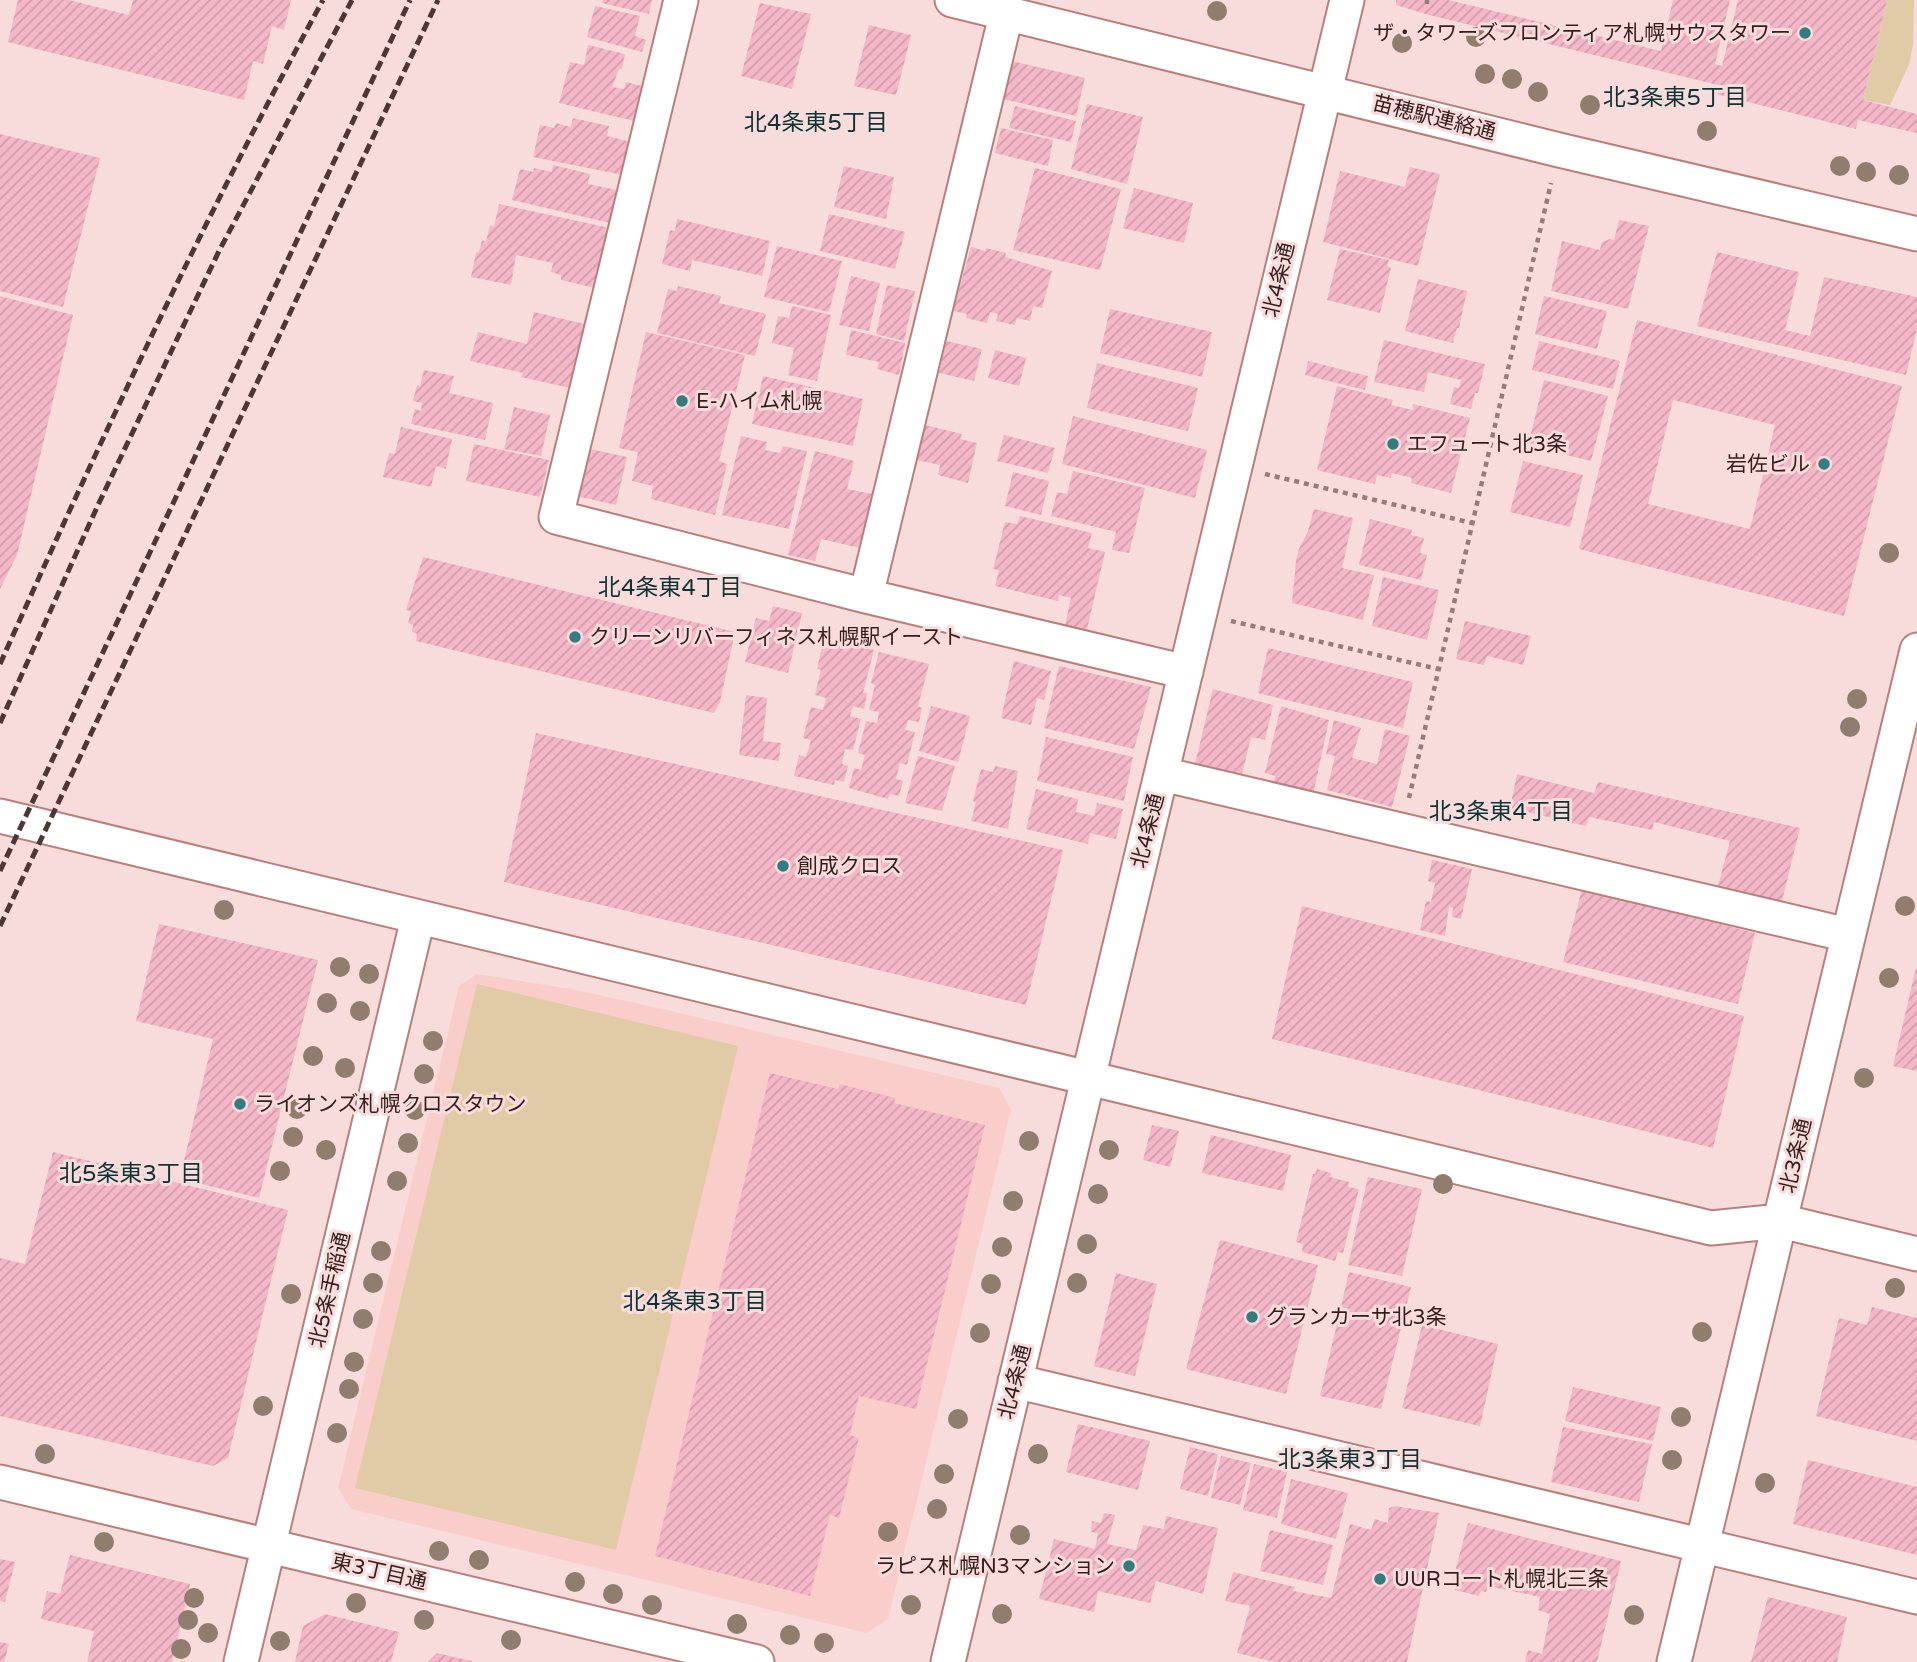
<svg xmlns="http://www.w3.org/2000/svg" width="1917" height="1662" font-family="'Varela Round','Noto Sans JP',sans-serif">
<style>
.built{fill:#f9cdca}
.grass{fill:#e0cba6}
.building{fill:url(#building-hatch);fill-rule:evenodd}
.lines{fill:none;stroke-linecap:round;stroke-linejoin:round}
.minor-casing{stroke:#b97f7c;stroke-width:37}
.path{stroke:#957c7b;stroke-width:4.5;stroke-dasharray:5 5;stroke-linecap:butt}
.minor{stroke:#fff;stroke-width:33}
.rail{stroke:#4d3635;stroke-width:5;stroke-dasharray:10 5;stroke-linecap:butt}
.tree{fill:#907d6e}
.poi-dot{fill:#337c81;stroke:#f7dcdb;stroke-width:2.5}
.labels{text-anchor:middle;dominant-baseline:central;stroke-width:6;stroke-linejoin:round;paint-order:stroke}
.poi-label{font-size:21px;fill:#341d1c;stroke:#f7dcdb;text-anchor:start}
.street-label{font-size:21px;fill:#341d1c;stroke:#f7dcdb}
.neighbourhood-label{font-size:23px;fill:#103335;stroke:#f7dcdb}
</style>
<defs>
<pattern id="building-hatch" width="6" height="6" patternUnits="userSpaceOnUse" patternTransform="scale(1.75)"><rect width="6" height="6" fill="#f4b7c7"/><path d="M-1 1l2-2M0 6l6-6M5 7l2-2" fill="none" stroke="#d29daa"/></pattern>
</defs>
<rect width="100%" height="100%" fill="#f7dcdb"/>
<path class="built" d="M477,974l94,15 87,19 341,80 12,22 -123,509 -21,14 -516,-124 -13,-21 121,-502z"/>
<path class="grass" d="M1887,0h27l-1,45 -4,20 -19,40 -27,-5z
M477,984l261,62 -122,504 -261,-62z"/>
<path class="building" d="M18,0h51l60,15 4,-15h158l-7,30 -12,-4 -9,38 -10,-3 -9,39 -236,-58z
M603,0h49l-3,14 -47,-11z
M1396,0h52l213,51 12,-51h57l-15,64 7,2 16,-66h149l-24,100 54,14v19l-59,-13 -2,9 -140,-35 2,-9 -289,-70 -33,-10z
M760,3l51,11 -19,75 -51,-13z
M595,6l45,10 -5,20 11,4 -4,12 -55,-15z
M869,25l42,10 -15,60 -42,-9z
M588,45l37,9 -3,15h-3l-7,18 12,2 2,-7 16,4 -8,35 -75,-18 11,-41 14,3z
M1012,61l73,17 -9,38 -73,-17z
M1087,104l56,13 -16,67 -56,-15z
M1015,106l61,15 -5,21 -62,-14z
M573,118l36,8 -2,10 24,6 -8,33 -90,-18 7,-32 14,3 2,-5 15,4z
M1001,128l52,12 -5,26 -53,-13z
M0,134l100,24 -37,149 -63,-16z
M553,165l37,9 -2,10 29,6 -7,33 -98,-23 8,-31 13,3 1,-4 18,4z
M844,166l50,11 -8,42 -52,-12z
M1410,167l30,7 -22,92 -95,-24 17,-71 65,16z
M1035,168l86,21 -21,81 -87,-20z
M1134,188l59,15 -9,40 -61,-15z
M499,204l111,24 -15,60 -34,-8v-5l-10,-3 2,-9 -37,-8 -5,30 -40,-8 5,-24 3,-1 3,-12 4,2 4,-17 4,2z
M829,214l76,18 -10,37 -75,-18z
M677,219l93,22 -8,35 -70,-16 -2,11 -28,-7 8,-34 5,1z
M1619,220l30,6 -21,83 -77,-18 11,-50 38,9 2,-8 8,-3 4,1z
M777,246l65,15 -13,51 -65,-15z
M971,247l14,4 1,-3 20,5 -1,4 47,14 -10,37 -9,-2 -3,15 -13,-3 -2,7 -19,-4 2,-7 -8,-2 -3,11 -21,-5 1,-4 -14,-3z
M1340,249l49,11 -2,6 4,2 -11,45 -53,-13z
M1717,252l82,20 -14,58 25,6 14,-59 93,20v31l-11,47 -209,-49z
M851,276l29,7 -11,48 -30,-6z
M1418,279l49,12 -8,37h-2l-4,15 -48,-12z
M887,285l28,6 -11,50 -28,-7z
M678,286l43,10 -2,7 47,11 -11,42 -98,-23 11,-44 9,2z
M0,296l73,19 -56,240 -17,34z
M1544,296l63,15 -10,38 -62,-15z
M792,306l39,9 -14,66 -29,-6 6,-27 -22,-5 6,-27 11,2z
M1110,309l102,23 -10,45 -102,-24z
M534,312l55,13 -3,15 -5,-1 -4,15 7,2 -9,33 -54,-12 2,-4 -53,-12 8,-29 49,12z
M1637,320l265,66 -58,230 -265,-67zM1673,400l102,25 -25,104 -102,-25z
M851,330l54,13 -6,32 -22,-6 2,-7 -33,-7z
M646,332l99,23 -26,106 8,3 -12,51 -64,-16 2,-13 -21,-5 6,-29 -19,-4z
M1384,340l101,24 -7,29h-3l-4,16 -21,-5 4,-17 5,1 2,-8 -33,-8 -4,20 -50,-10z
M946,341l36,8 -8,32 -35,-8z
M1539,341l81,20 -7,28 -81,-19z
M995,350l31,8 -7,28 -31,-8z
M1308,361l60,15 -3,14 -60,-15z
M1097,363l101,25 -10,43 -101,-23z
M424,370l30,6 -5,17 44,10 -8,37 -74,-16 4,-15 6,2 1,-8 -9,-2 4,-16 3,1z
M763,376l100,23 -10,47 -101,-22z
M1544,380l64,16 -17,65 -63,-15z
M1337,386l56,14 -2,5 22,5v-6l57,14 -19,75 -40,-10 1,-5 -20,-5 -1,5 -14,-3 -2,9 -58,-14z
M514,407l36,8 -9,41 -37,-7z
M1073,416l134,34 -12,48 -133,-34z
M925,425l37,9 -2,5 17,4 -9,40 -30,-8 2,-10 -23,-5z
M401,427l51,12 -6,30 -10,-3 -5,21 -48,-10 6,-24 6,1z
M1004,435l51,13 -7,25 -51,-12z
M741,436l26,6 -2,8 15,3 3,-7 24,5 -18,78 -67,-14z
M474,444l75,16 -9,37 -74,-16z
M590,449l37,8 -11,48 -39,-9z
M815,451l39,10 -7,28 26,5 -13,54 -39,-9 -6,22 -27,-6z
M1523,461l60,14 -13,52 -60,-15z
M1073,471l72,17 -16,65 -17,-3 4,-18 -65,-16 6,-24 10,2z
M1013,472l36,9 -8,34 -36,-9z
M1314,509l39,9 -11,50 32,7 -11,45 -71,-17 4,-42 3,-12 9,-18z
M1020,516l72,17 -4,15 17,4 -18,77 -22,-4 6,-27 -12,-3 -1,6 -63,-15 4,-16 -6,-1 12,-47 12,2z
M1370,519l42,11 -1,5 13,3 -4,15 7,2 -6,25 -62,-15z
M423,557l312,75 -15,70 -6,11 -298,-72 1,-7 -5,-2 1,-7 -5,-2 3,-12 -5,-1z
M1383,577l56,13 -12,50 -55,-14z
M773,606l29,7 -14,60 -43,-11 11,-44 13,3z
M1465,621l66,15 -8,29 -36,-9 -3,9 -28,-6z
M824,638l50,12 -11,43h4l-3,16 -11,-3 -3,10 11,3 -8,31 -8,-1 -3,15 6,2 -4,16 -9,-2 -1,5 -40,-9 5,-21 7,2 5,-17 -8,-2 8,-31 12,3 3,-12 -11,-3 6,-25 -4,-1z
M1268,648l145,34 -10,46 -145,-35z
M879,652l50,12 -11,42 4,2 -3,14 -11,-2 -3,10 10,2 -8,33 -7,-2 -4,16 7,2 -4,15 -9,-2 -2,5 -39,-11 5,-20 7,2 4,-15 -7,-2 8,-32 11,2 2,-11 -10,-2 6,-25 -4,-2z
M1014,661l37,10 -7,29 -7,-2 -6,27 -30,-7z
M1059,666l92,21 -17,62 -90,-21z
M1213,689l60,16 -8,35 -14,-3 -9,37 -47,-10z
M746,695l21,3 -4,43 18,2 -2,18 -40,-6z
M931,706l39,10 -12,46 -39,-11z
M1281,706l48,14 -16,75 -40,-10 2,-9 -10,-3z
M1334,720l27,8 -9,30 25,6 8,-35 25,7 -18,71 -65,-17 8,-34 -9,-2z
M536,733l527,117 -37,155 -522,-123z
M1046,737l87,20 -9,44 -87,-20z
M918,756l37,10 -13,45 -37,-8z
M995,766l23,5 -10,58 -37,-8 5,-19 -3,-1 8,-32 12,3z
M1517,774l77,19 4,-11 202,46 -20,81 -64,-16 14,-52 -76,-19 -2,8 -63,-13 -3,9 -76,-18z
M1036,789l42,10 -2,13 18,4 3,-13 26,6 -7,30 -26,-6 -2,11 -62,-15z
M1432,860l40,9 -11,50 -9,-2 1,-9 -4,-1 -4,29 -25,-6 6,-29 5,1 4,-19 -7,-2z
M1582,889l173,44 -17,71 -175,-42z
M1302,906l442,110 -31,132 -441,-109z
M159,924l159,36 -59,238 -58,-14 2,-10 -21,-5 31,-130 -77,-18z
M1916,968l1,1v102l-24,-5z
M770,1073l68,16 2,-5 55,14 -1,5 91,22 -69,284 -57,-13 -9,39 9,3 -20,80 -9,-3 -20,81 -155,-40z
M1152,1125l27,6 -9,36 -27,-7z
M1211,1135l80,20 -8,36 -81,-18z
M53,1152l235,58 -60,248 -15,8 -213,-50v-158l25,6z
M1317,1169l14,4 -1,4 19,5 -1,5 11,2 -16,64 -5,-1 -3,9 -33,-9 1,-8 -7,-2 17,-68h2z
M1368,1177l54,12 -20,87 -54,-11z
M1220,1240l98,25 -32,129 -100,-25z
M1349,1272l62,15 -30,122 -61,-13z
M1116,1273l41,11 -22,92 -41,-10z
M1872,1307l45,11v123l-101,-25 23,-98 28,7z
M1422,1325l76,19 -18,82 -78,-18z
M1573,1387l88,20 -8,34 -88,-20z
M1078,1424l72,17 -12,49 -72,-18z
M1563,1427l89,17 -13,58 -88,-20z
M1190,1447l28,7 -10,42 -28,-7z
M1221,1456l30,7 -11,42 -29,-7z
M1808,1460l109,27v68l-124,-31z
M1254,1464l33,8 -10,46 -34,-8z
M1291,1479l57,14 -12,46 -55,-15z
M1395,1506l44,7 -32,149h-133l-37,-9 13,-47 -25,-5 8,-29 62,15 -2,4 38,7 19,-74 21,6 4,-11 13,4 1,-15z
M1104,1513l11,2 -8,29 29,6 7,-25 21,4 2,-13 52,12 -15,66 -47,-13 -6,22 -52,-12 -4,21 -55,-13 15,-60 41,10 3,-16 -7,-1 1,-11 9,2z
M1468,1523l153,38 -24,101h-72l3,-12 14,4 8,-40 -12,-4 2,-13 -52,-11 -2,6 -5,-1 -2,5 -24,-6 3,-10 -5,-1z
M1270,1530l63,15 -10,40 -63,-14z
M70,1555l120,29 -18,78h-85l7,-31 -53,-12 6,-28 13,3z
M0,1559l15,3 -10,40 -5,-1z
M1768,1597l79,20 -10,45h-86z
M325,1614l74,18 -8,30h-96l8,-36z
M0,1642l9,2 -5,18h-4z
M437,1653l35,8v1h-44z"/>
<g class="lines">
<g class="minor-casing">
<path id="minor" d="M681,0l-125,517 310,79 320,76
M952,0l607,150 358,84
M866,596l140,-581
M1162,774l686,161
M0,816l1711,412 70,-7 136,33
M1015,1381l902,216
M0,1482l757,180
M241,1662l177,-744
M948,1662l399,-1662
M1674,1662l243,-1012"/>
</g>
<path class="path" d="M1427,4v-4
M1265,474l207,49
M1231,621l207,48
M1409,798l142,-615"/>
<use href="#minor" class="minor"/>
<path class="rail" d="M0,664c101,-225 205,-448 323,-664
M0,723l98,-218 121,-254 133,-251
M0,871l410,-871
M0,926l438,-926"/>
</g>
<g class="tree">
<circle cx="1217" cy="11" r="10"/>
<circle cx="1476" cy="37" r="10"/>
<circle cx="1402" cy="43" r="10"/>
<circle cx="1485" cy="74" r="10"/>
<circle cx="1512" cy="79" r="10"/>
<circle cx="1538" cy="92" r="10"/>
<circle cx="1590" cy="105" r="10"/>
<circle cx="1707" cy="131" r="10"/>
<circle cx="1840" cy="166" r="10"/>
<circle cx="1866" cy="172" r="10"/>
<circle cx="1899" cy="175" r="10"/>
<circle cx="1889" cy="553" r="10"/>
<circle cx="1857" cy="699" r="10"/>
<circle cx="1850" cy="727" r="10"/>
<circle cx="1905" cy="906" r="10"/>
<circle cx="224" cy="910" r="10"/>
<circle cx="340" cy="967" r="10"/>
<circle cx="369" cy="974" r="10"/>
<circle cx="1889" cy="978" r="10"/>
<circle cx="327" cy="1003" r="10"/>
<circle cx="360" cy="1011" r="10"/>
<circle cx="433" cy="1041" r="10"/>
<circle cx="313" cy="1056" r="10"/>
<circle cx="345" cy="1068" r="10"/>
<circle cx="424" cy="1074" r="10"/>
<circle cx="1864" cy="1078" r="10"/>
<circle cx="297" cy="1109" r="10"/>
<circle cx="415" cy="1110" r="10"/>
<circle cx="293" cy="1137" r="10"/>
<circle cx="1029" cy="1141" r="10"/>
<circle cx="408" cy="1143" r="10"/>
<circle cx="326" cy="1150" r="10"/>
<circle cx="1109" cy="1150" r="10"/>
<circle cx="280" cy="1171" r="10"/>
<circle cx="397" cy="1181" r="10"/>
<circle cx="1443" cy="1184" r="10"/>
<circle cx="1098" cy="1194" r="10"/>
<circle cx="1013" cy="1201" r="10"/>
<circle cx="1087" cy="1244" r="10"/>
<circle cx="1002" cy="1247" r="10"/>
<circle cx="381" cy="1251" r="10"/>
<circle cx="373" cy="1283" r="10"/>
<circle cx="1077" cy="1283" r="10"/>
<circle cx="991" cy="1284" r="10"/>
<circle cx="1895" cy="1288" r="10"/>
<circle cx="291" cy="1294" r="10"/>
<circle cx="363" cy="1319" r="10"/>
<circle cx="1702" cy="1332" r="10"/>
<circle cx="980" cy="1333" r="10"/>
<circle cx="354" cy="1362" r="10"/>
<circle cx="349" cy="1389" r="10"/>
<circle cx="263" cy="1406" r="10"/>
<circle cx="1681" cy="1417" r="10"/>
<circle cx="958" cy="1419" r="10"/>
<circle cx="337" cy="1433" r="10"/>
<circle cx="45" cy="1454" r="10"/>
<circle cx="1038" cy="1454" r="10"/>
<circle cx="1672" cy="1460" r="10"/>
<circle cx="944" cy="1474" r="10"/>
<circle cx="1765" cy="1483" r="10"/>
<circle cx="937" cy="1509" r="10"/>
<circle cx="888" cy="1532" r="10"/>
<circle cx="1020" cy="1535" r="10"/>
<circle cx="104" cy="1542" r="10"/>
<circle cx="439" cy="1551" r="10"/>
<circle cx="479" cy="1560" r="10"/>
<circle cx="575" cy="1582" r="10"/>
<circle cx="613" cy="1594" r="10"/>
<circle cx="194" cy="1598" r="10"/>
<circle cx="356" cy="1603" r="10"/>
<circle cx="652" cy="1605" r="10"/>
<circle cx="911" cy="1605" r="10"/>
<circle cx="1002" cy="1614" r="10"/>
<circle cx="1634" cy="1615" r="10"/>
<circle cx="188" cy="1620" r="10"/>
<circle cx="424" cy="1620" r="10"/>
<circle cx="737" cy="1624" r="10"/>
<circle cx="208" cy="1633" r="10"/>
<circle cx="790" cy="1635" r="10"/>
<circle cx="511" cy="1640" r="10"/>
<circle cx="280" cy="1641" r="10"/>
<circle cx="824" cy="1643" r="10"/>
<circle cx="181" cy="1649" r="10"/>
</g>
<g class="poi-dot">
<circle cx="1805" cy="33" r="7"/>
<circle cx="682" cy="401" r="7"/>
<circle cx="1393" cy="444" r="7"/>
<circle cx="1824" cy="464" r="7"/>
<circle cx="575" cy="637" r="7"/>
<circle cx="783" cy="866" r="7"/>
<circle cx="240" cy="1104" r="7"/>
<circle cx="1252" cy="1317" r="7"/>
<circle cx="1129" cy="1566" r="7"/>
<circle cx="1380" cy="1579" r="7"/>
</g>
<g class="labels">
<g class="poi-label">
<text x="1791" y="33" text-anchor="end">ザ・タワーズフロンティア札幌サウスタワー</text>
<text x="696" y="401">E-ハイム札幌</text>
<text x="1407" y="444">エフュート北3条</text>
<text x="1810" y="464" text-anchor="end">岩佐ビル</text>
<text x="589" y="637">クリーンリバーフィネス札幌駅イースト</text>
<text x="797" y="866">創成クロス</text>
<text x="254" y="1104">ライオンズ札幌クロスタウン</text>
<text x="1266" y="1317">グランカーサ北3条</text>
<text x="1115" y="1566" text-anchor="end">ラピス札幌N3マンション</text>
<text x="1394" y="1579">UURコート札幌北三条</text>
</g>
<g class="street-label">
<text transform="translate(1434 118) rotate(14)">苗穂駅連絡通</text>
<text transform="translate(1279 280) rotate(-77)">北4条通</text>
<text transform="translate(1148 831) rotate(-76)">北4条通</text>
<text transform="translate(1796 1156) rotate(-77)">北3条通</text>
<text transform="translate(330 1290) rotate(-77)">北5条手稲通</text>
<text transform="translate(1015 1382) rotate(-76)">北4条通</text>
<text transform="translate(379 1572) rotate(13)">東3丁目通</text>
</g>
<g class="neighbourhood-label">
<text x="1675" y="98">北3条東5丁目</text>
<text x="816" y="123">北4条東5丁目</text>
<text x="670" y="588">北4条東4丁目</text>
<text x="1501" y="812">北3条東4丁目</text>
<text x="131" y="1174">北5条東3丁目</text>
<text x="695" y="1302">北4条東3丁目</text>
<text x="1350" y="1460">北3条東3丁目</text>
</g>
</g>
</svg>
